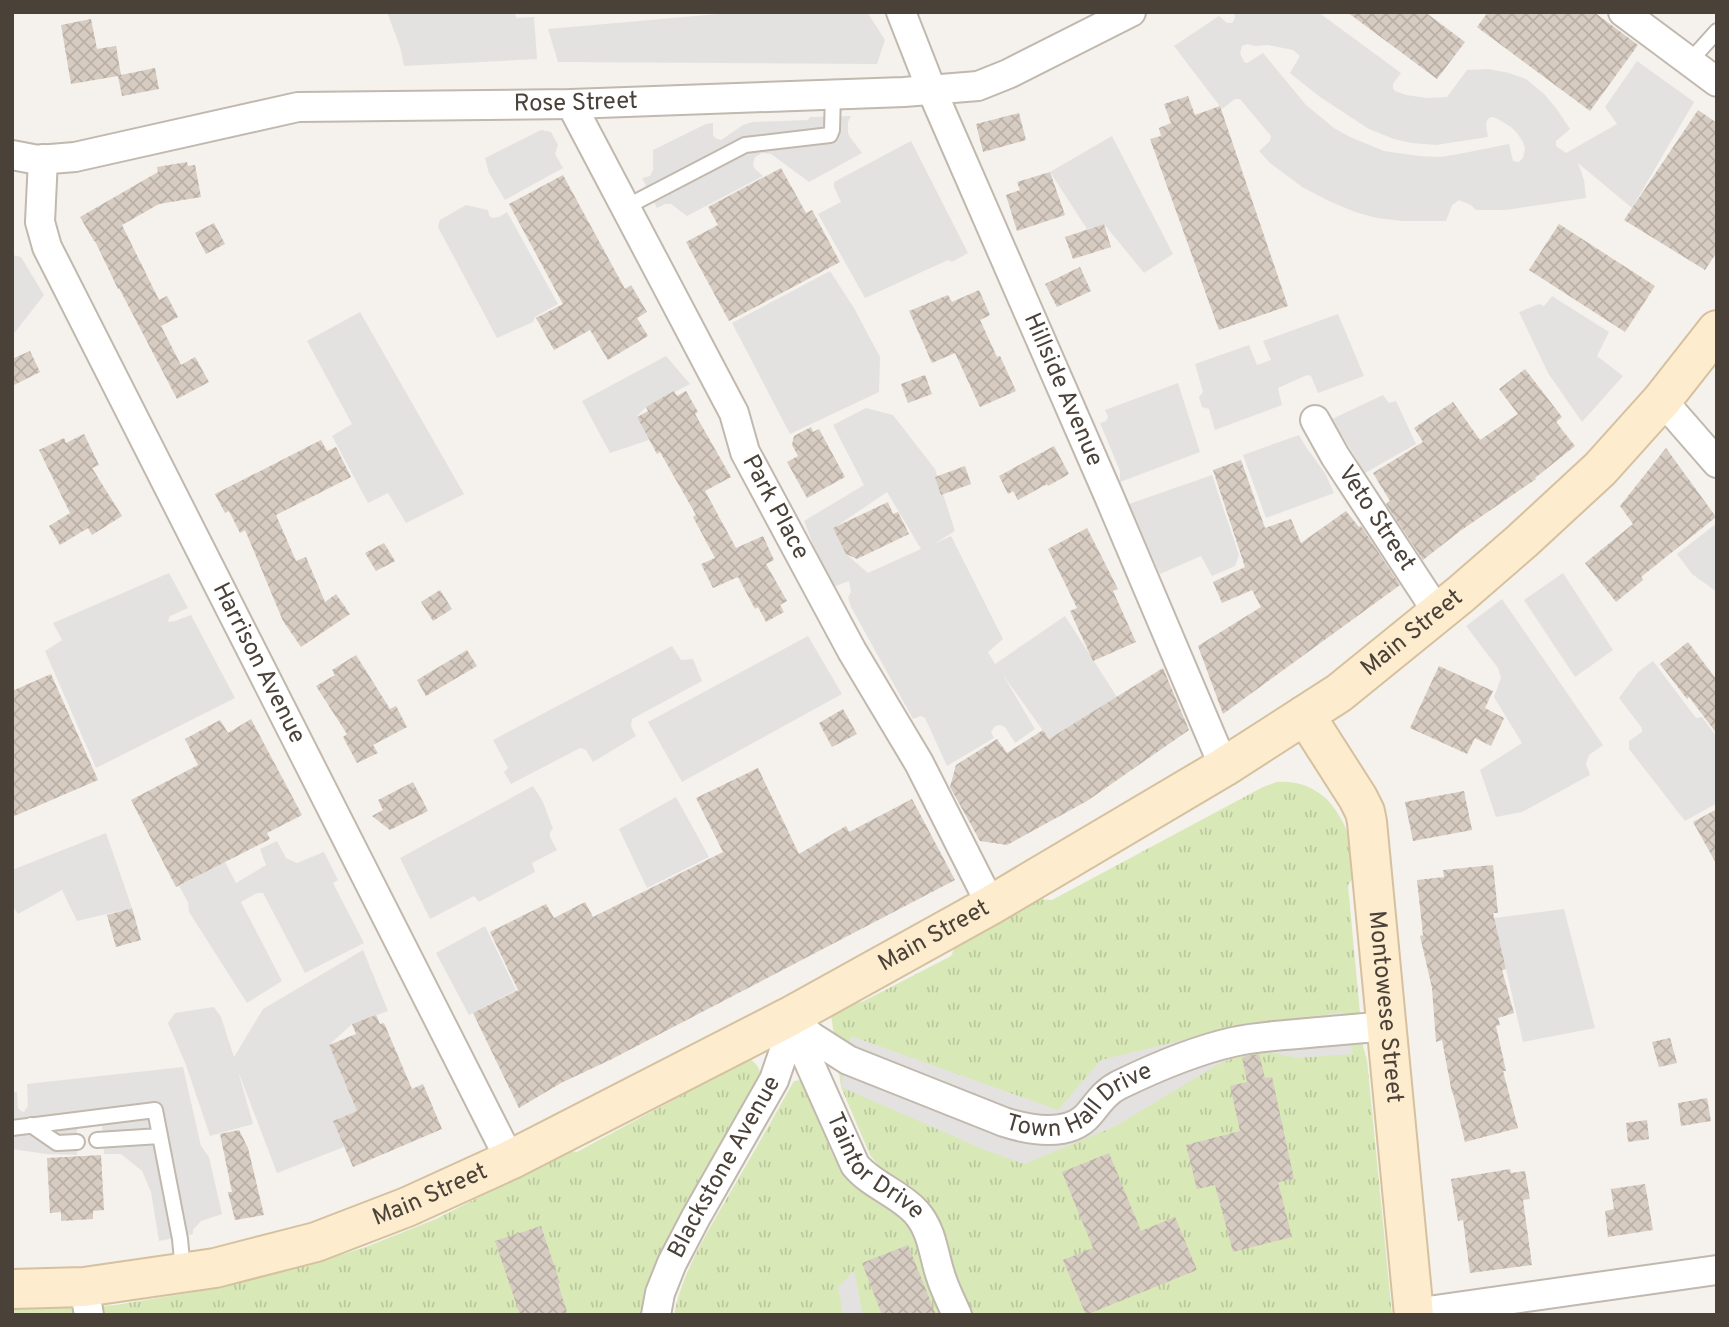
<svg xmlns="http://www.w3.org/2000/svg" width="1729" height="1327" font-family="Overpass,sans-serif">
<style>
.grass{fill:url(#grass-tufts)}
.parking{fill:#e4e2e0;fill-rule:evenodd}
.building{fill:url(#building-cross-hatch)}
.lines{fill:none;stroke-linecap:round;stroke-linejoin:round}
.lane-casing{stroke:#c1b8ae;stroke-width:18}
.street-casing{stroke:#c1b8ae;stroke-width:32}
.secondary-casing{stroke:#d6c19f;stroke-width:42}
.lane{stroke:#fff;stroke-width:14}
.street{stroke:#fff;stroke-width:28}
.secondary{stroke:#fdecce;stroke-width:38}
.labels{text-anchor:middle;dominant-baseline:central;stroke-width:7;stroke-linejoin:round;paint-order:stroke}
.street-label{font-size:24px;fill:#4a4139;stroke:#fff}
</style>
<defs>
<pattern id="grass-tufts" width="24" height="20" patternUnits="userSpaceOnUse" patternTransform="scale(1.75)"><rect width="24" height="20" fill="#d8e8b7"/><path d="M3 7l-1-3M5 7V3M7 7l1-3M15 17l-1-3M17 17v-4M19 17l1-3" fill="none" stroke="#bbc89e"/></pattern>
<pattern id="building-cross-hatch" width="8" height="8" patternUnits="userSpaceOnUse" patternTransform="scale(1.75)"><rect width="8" height="8" fill="#d7ccc2"/><path d="M0 0l8 8M0 8l8-8" fill="none" stroke="#bab0a7"/></pattern>
</defs>
<rect width="100%" height="100%" fill="#f5f1ec"/>
<path class="grass" d="M1277,782c17,-1 32,3 46,14 18,14 37,56 31,79 -1,3 -4,7 -6,10l15,161 4,14 25,255h-422l-17,-44 -6,-27 -8,-24 -21,-22 -36,-28 -12,-15 -29,-68 -10,-73 15,-12 7,2 9,-2 89,-46 6,-14 81,-43 14,1 211,-113z
M745,1057c10,4 14,9 16,19l-114,239h-635v-9l63,2 41,-3 102,-17 97,-25 51,-16 70,-28 87,-44 40,-25 14,2 137,-74 13,-17z
M801,1080l33,78 28,32 32,24 22,12 10,26 -5,5 26,58h-273c8,-43 32,-80 53,-117 23,-39 45,-78 67,-117z"/>
<path class="parking" d="M387,12h127l3,6 17,-1 3,42 -133,7 -4,-19z
M741,12h126l18,28 -8,24 -319,-2 -10,-33z
M1234,12h84l83,61 -8,11v4l2,3 11,4 21,3 20,-1 20,-27 21,-1 21,4 17,6 18,15 12,14 14,21 -14,12v5l10,7 51,-29 -12,-17 32,-46 57,41 -62,106 -54,-45 6,17 2,18 -80,12h-30l-5,-5 -12,-5 -7,5 -6,16h-44l-25,-3 -22,-6 -26,-11 -27,-14 -32,-24 -11,-12 11,-10 1,-5 -31,-37h-5l-13,10 -48,-63 45,-30 8,7h5l3,-5zM1247,44l8,2 13,-1 25,5 7,6 -10,17 30,24 49,32 25,10 18,4 24,2 52,-8 -2,-12 1,-5 4,-3 5,1 15,9 6,6 6,9 2,7 -2,9 -4,4 -6,-1 -4,-17 -50,10 -19,3 -21,-1 -35,-5 -34,-14 -16,-9 -28,-23 -43,-52 -16,10 -3,-1 -4,-9 2,-7z
M851,116l-3,6v11l2,4 12,16 -53,29 -38,-28 -9,-1 -7,4 -2,8 2,4 8,7 -76,40 -16,-12h-6l-8,4 -15,-30 8,-2 3,-6v-20l53,-26 7,-1v12l2,3 6,2 22,-15 9,-3 56,-2 2,-3z
M541,130l10,2 7,13 -3,9 8,14 -58,32 -16,-27 -4,-15z
M1112,136l61,118 -29,19 -40,-49 -17,5 -37,-57z
M911,141l57,112 -16,9 -4,-2 -83,38 -47,-84 23,-12 -7,-15v-5z
M466,205l22,5 1,5 3,3 7,-1 8,-5 51,92 -23,13 -2,5 -36,16 -59,-111 2,-7z
M12,255l9,2 23,38 -32,41z
M830,271l24,37 26,49 -1,35 -89,42 -58,-111z
M1552,296l57,36 -12,24 26,20 -41,46 -34,-49 -29,-61 20,-8 5,2z
M360,312l104,182 -58,29 -18,-30 -20,10 -36,-67 20,-12 -45,-83z
M1338,314l26,62 -46,17 -7,-17 -4,-1 -29,13 4,17 -67,25 -6,-21 -7,-2 -3,-10 4,-5 -8,-28 54,-19 8,20 14,-5 -8,-19z
M666,356l24,28 -44,23 -9,9 12,24 -39,13 -28,-52z
M1178,383l22,69 -80,30v-11l-20,-48 6,-2 2,-4 -3,-7z
M1383,395l6,8 7,-2 20,43 -51,29 -33,-54z
M866,408l27,7 42,54 20,62 -21,13 17,-8 52,103 -15,13 7,12 70,-48 52,81 -68,42 -46,-64 32,54 -20,14 -10,-16 -5,-2 -5,1 -4,6 3,6 -47,28 -22,-48 -4,-2 -8,3 -62,-112 -3,-10 3,-5 -2,-11 -19,7 -26,-67 60,-36 -31,-60zM887,492l34,57 -53,24 -22,-19 -12,-26z
M1299,435l7,12 19,26 9,20 -68,25 -23,-63z
M1212,475l27,80 -4,11 -23,10 -11,-20 -41,18 -31,-70z
M1717,523v69l-25,-18 -15,-20z
M169,573l19,35 -18,8 -2,4 1,2 6,-1 16,-6 44,83 -139,70 -51,-117 17,-11 -9,-17z
M1563,573l50,77 -38,27 -51,-77z
M1502,599l101,146 -14,10 -3,9 4,11 -68,37 -26,5 -16,-47 42,-27 -28,-46 7,-19 -3,-10 -32,-42z
M808,636l34,58 -160,88 -34,-60z
M672,646l9,14 12,-1 9,22 -70,38 -1,7 5,10 -43,26 -7,-12 -6,-2 -69,36 -7,-12 4,-4 -15,-28z
M1653,661l43,57 6,-1 15,20v66l-32,18 -56,-72v-8l13,-9v-4l-23,-30 19,-26z
M533,786l10,16 10,27 -3,3v5l7,13 -25,13 3,9 -56,30 -5,-6 -44,23 -30,-61z
M676,797l33,60 -62,31 -28,-59z
M106,833l26,75 -55,13 -15,-31 -44,24 -6,-9v-35z
M277,841l9,17 11,5 27,-11 14,28 -5,3 31,60 -59,30 -42,-80h-6l-16,9 41,79 -35,22 -58,-91 -1,-10 -9,-16 46,-24 11,21 30,-18 -6,-16z
M1564,909l31,119 -72,14 -29,-124z
M485,926l31,64 -47,25 -33,-62z
M363,950l25,61 -36,13 -23,21 28,66 -24,10 11,26 -67,26 -39,-102 15,53 -43,12 -24,-71 -18,-42 7,-10 39,-6 7,10 13,40 29,-48z
M1343,1012l10,42 -56,4 -42,-9 -38,16 -101,61 -92,38 -39,-14 -144,-63 10,-51 207,74 43,-50 111,-27z
M183,1067l18,79 8,11 13,57 -21,7 -8,9v4l-34,7 -8,-49 -9,-21 -21,-17h-17l-2,-30 -25,4v27l-31,-1 -34,-5v-57h5l1,16 3,3 3,1 4,-6 -1,-22z
M854,1271l9,44h-20l-5,-28z"/>
<path class="building" d="M1347,12h78l40,30 -28,37z
M1488,12h106l44,33 -48,66 -113,-84z
M91,19l6,30 19,-3 5,29 34,-7 4,21 -37,7 -4,-20 -47,8 -10,-59z
M1188,96l7,19 25,-9 68,200 -69,24 -69,-191 11,-3 -2,-8 12,-5 -7,-19z
M1698,110l19,13v129l-12,18 -81,-50z
M1019,113l7,27 -43,12 -7,-28z
M187,162l1,4 7,-1 6,32 -42,7 -37,21 37,75 8,-4 11,21 -17,9 20,39 14,-8 14,25 -32,17 -58,-111 -1,1 -23,-48h-1l-14,-24 78,-45 -1,-5z
M781,168l25,45 6,-3 28,52 -111,59 -43,-79 32,-17 -10,-18z
M1050,172l15,43 -48,16 -11,-36 14,-5 -3,-8z
M563,175l62,114 6,-4 16,27 -10,6 11,18 -40,24 -18,-30 -36,20 -18,-32 27,-14 -54,-100z
M214,223l11,21 -19,10 -11,-21z
M1104,224l7,23 -38,12 -8,-22z
M1559,224l96,62 -30,46 -96,-62z
M1080,267l11,24 -34,16 -12,-23z
M979,290l11,25 -10,5 17,37 3,-1 16,35 -36,16 -25,-54 -23,10 -23,-52 39,-16 4,7z
M30,351l10,21 -28,14v-27z
M1525,369l37,48 -6,5 19,24 -40,32 1,1 -76,52 -37,29 -37,-56 4,-3 -17,-28 50,-31 -9,-14 39,-26 27,38 38,-26 -19,-25z
M925,375l7,19 -24,9 -7,-19z
M674,391l3,5 9,-5 12,21 -3,2 36,63 -26,14 31,57 27,-12 11,24 -8,4 21,37 -7,4 4,7 -18,10 -8,-15 -3,2 -17,-32 -25,11 -12,-24 14,-6 -22,-41 3,-2 -36,-63 -3,2 -20,-37 11,-6 -2,-4z
M811,427l2,5 6,-3 26,48 -38,21 -20,-36 11,-6 -6,-11 2,-9z
M84,434l15,31 -7,3 30,48 -30,19 -4,-7 -28,17 -11,-19 21,-13 -31,-63 25,-12 2,5z
M321,440l6,11 9,-4 15,30 -75,38 20,46 10,-4 19,45 11,-8 14,20 -49,33 -18,-26 -38,-91 -5,3 -11,-22 -4,2 -10,-19z
M1054,446l15,28 -21,12 -1,-2 -29,16 -5,-9 -5,3 -9,-18z
M1666,448l50,69 -75,60 2,3 -27,22 -31,-39 48,-39 -13,-18z
M1241,460l24,68 26,-9 10,24 45,-32 13,16 2,-1 39,59 -177,129 -25,-68 63,-39 -9,-17 -30,13 -9,-21 32,-15 -32,-97z
M965,466l6,18 -30,11 -6,-18z
M888,502l5,12 5,-2 11,22 -52,25 -11,-5 -13,-26z
M1087,528l31,61 -5,2 23,51 -43,19 -23,-50 7,-3 -29,-59z
M384,543l11,18 -19,10 -11,-18z
M440,590l12,19 -19,12 -12,-19z
M1688,642l29,38v54l-28,-37 -2,2 -27,-35z
M467,650l10,16 -51,30 -9,-16z
M356,655l34,54 6,-3 11,21 -34,18 5,8 -21,10 -14,-26 4,-3 -31,-48 19,-11 -3,-5z
M1439,666l54,25 -8,17 19,10 -13,28 -16,-8 -8,16 -57,-26z
M1163,668l26,62 -102,71 -80,44 -27,-4 -30,-54 6,-22 41,-26 10,14 36,-23 6,9z
M51,674l47,106 -86,37v-126z
M843,709l14,25 -25,13 -13,-24z
M251,719l51,96 -35,18 3,6 -94,48 -45,-87 67,-35 -13,-26 35,-19 8,13z
M758,768l41,86 47,-28 3,6 63,-33 43,81 -343,179 -51,24 -42,25 -46,-95 45,-23 -28,-58 56,-28 8,14 31,-16 8,15 130,-65 -27,-54z
M413,782l15,29 -38,19 -18,-14 11,-6 -5,-10z
M1464,791l8,39 -59,11 -8,-39z
M1717,809v56l-24,-43z
M1493,865l5,48h-5l13,56 -4,1 12,43 -16,5 2,7 -4,1 10,45h-3l15,57 -53,14 -12,-49h-1l-10,-53 -6,2 -4,-54 -12,-52 3,-1 -6,-55 27,-3 -1,-7z
M132,908l9,32 -25,7 -9,-32z
M376,1015l4,9 4,-1 28,66 11,-5 19,45 -89,38 -20,-46 24,-10 -28,-66 27,-11 -4,-10z
M1670,1038l7,25 -18,4 -7,-25z
M1259,1054l6,24 7,-1 22,102 -16,3 14,55 -59,15 -18,-67 -18,4 -11,-44 54,-14 -10,-45 17,-4 -5,-25z
M1707,1098l4,23 -30,5 -3,-23z
M1647,1120l2,19 -21,3 -2,-19z
M239,1130l9,18 16,67 -29,5 -7,-28h4l-12,-58z
M1109,1153l32,78 34,-14 22,53 -111,45 -23,-55 30,-12 -31,-76z
M101,1155l3,55 -11,1v8l-32,2v-9l-11,1 -3,-55z
M1510,1169l1,4 14,-2 5,28 -7,1 9,65 -62,8 -7,-53 -5,1 -7,-42z
M1645,1184l8,46 -45,7 -3,-26 9,-2 -3,-20z
M541,1226l19,57 -2,1 10,31h-48l-25,-74z
M908,1245l28,70h-54l-20,-52z"/>
<g class="lines">
<g class="lane-casing">
<path id="lane" d="M1690,61l27,-30
M626,207l119,-62 85,-10 2,-5 1,-36
M31,1125l26,18 20,-1
M12,1128l143,-18 25,129 3,32
M97,1140l63,-4"/>
</g>
<g class="street-casing">
<g id="street">
<path id="s1" d="M901,12l31,79 176,403 116,273"/>
<path d="M1623,12l94,70"/>
<path id="s2" d="M571,104l163,309 11,39 107,199 67,112 72,142"/>
<path id="s3" d="M12,155l26,5 37,-3 223,-50 273,-3 333,-12 74,-6 30,-12 123,-62"/>
<path id="s4" d="M43,159l-3,63 7,25 463,913"/>
<path d="M1662,400l55,63"/>
<path id="s5" d="M1315,420l20,36 103,157"/>
<path id="s6" d="M789,1017l23,20 36,23 156,62c25,8 65,16 85,-8 10,-12 16,-22 30,-29 37,-18 74,-34 114,-43 21,-5 43,-6 64,-8 30,-3 60,-5 90,-8"/>
<path id="s7" d="M792,1024l63,141c16,20 44,28 61,47 16,18 17,40 24,62 4,14 11,27 17,41"/>
<path d="M84,1287l5,28"/>
<path d="M1414,1313l303,-43"/>
<path id="s8" d="M656,1315l4,-22 12,-30 24,-46 78,-137 11,-32 4,-31"/>
</g>
</g>
<g class="secondary-casing">
<g id="secondary">
<path id="s9" d="M1305,715l53,83 7,14 2,10 47,493"/>
<path id="s10" d="M12,1289l72,-2 131,-19 101,-26 91,-35 103,-47 279,-143 202,-112 233,-138 115,-74 122,-99 61,-53 78,-72 62,-69 55,-70"/>
</g>
</g>
<use href="#lane" class="lane"/>
<use href="#street" class="street"/>
<use href="#secondary" class="secondary"/>
</g>
<g class="labels">
<g class="street-label">
<text stroke="none"><textPath href="#s3" startOffset="570">Rose Street</textPath></text>
<text stroke="none"><textPath href="#s1" startOffset="411">Hillside Avenue</textPath></text>
<text stroke="none"><textPath href="#s2" startOffset="453">Park Place</textPath></text>
<text stroke="none"><textPath href="#s5" startOffset="116">Veto Street</textPath></text>
<text stroke="none"><textPath href="#s10" startOffset="1566">Main Street</textPath></text>
<text stroke="none"><textPath href="#s4" startOffset="556">Harrison Avenue</textPath></text>
<text stroke="none"><textPath href="#s10" startOffset="999">Main Street</textPath></text>
<text stroke="none"><textPath href="#s9" startOffset="310">Montowese Street</textPath></text>
<text stroke="none"><textPath href="#s6" startOffset="326">Town Hall Drive</textPath></text>
<text stroke="none"><textPath href="#s7" startOffset="168">Taintor Drive</textPath></text>
<text stroke="none"><textPath href="#s8" startOffset="164">Blackstone Avenue</textPath></text>
<text stroke="none"><textPath href="#s10" startOffset="432">Main Street</textPath></text>
</g>
</g>
<rect width="1729" height="1327" fill="none" stroke="#4a4139" stroke-width="28"/>
</svg>
